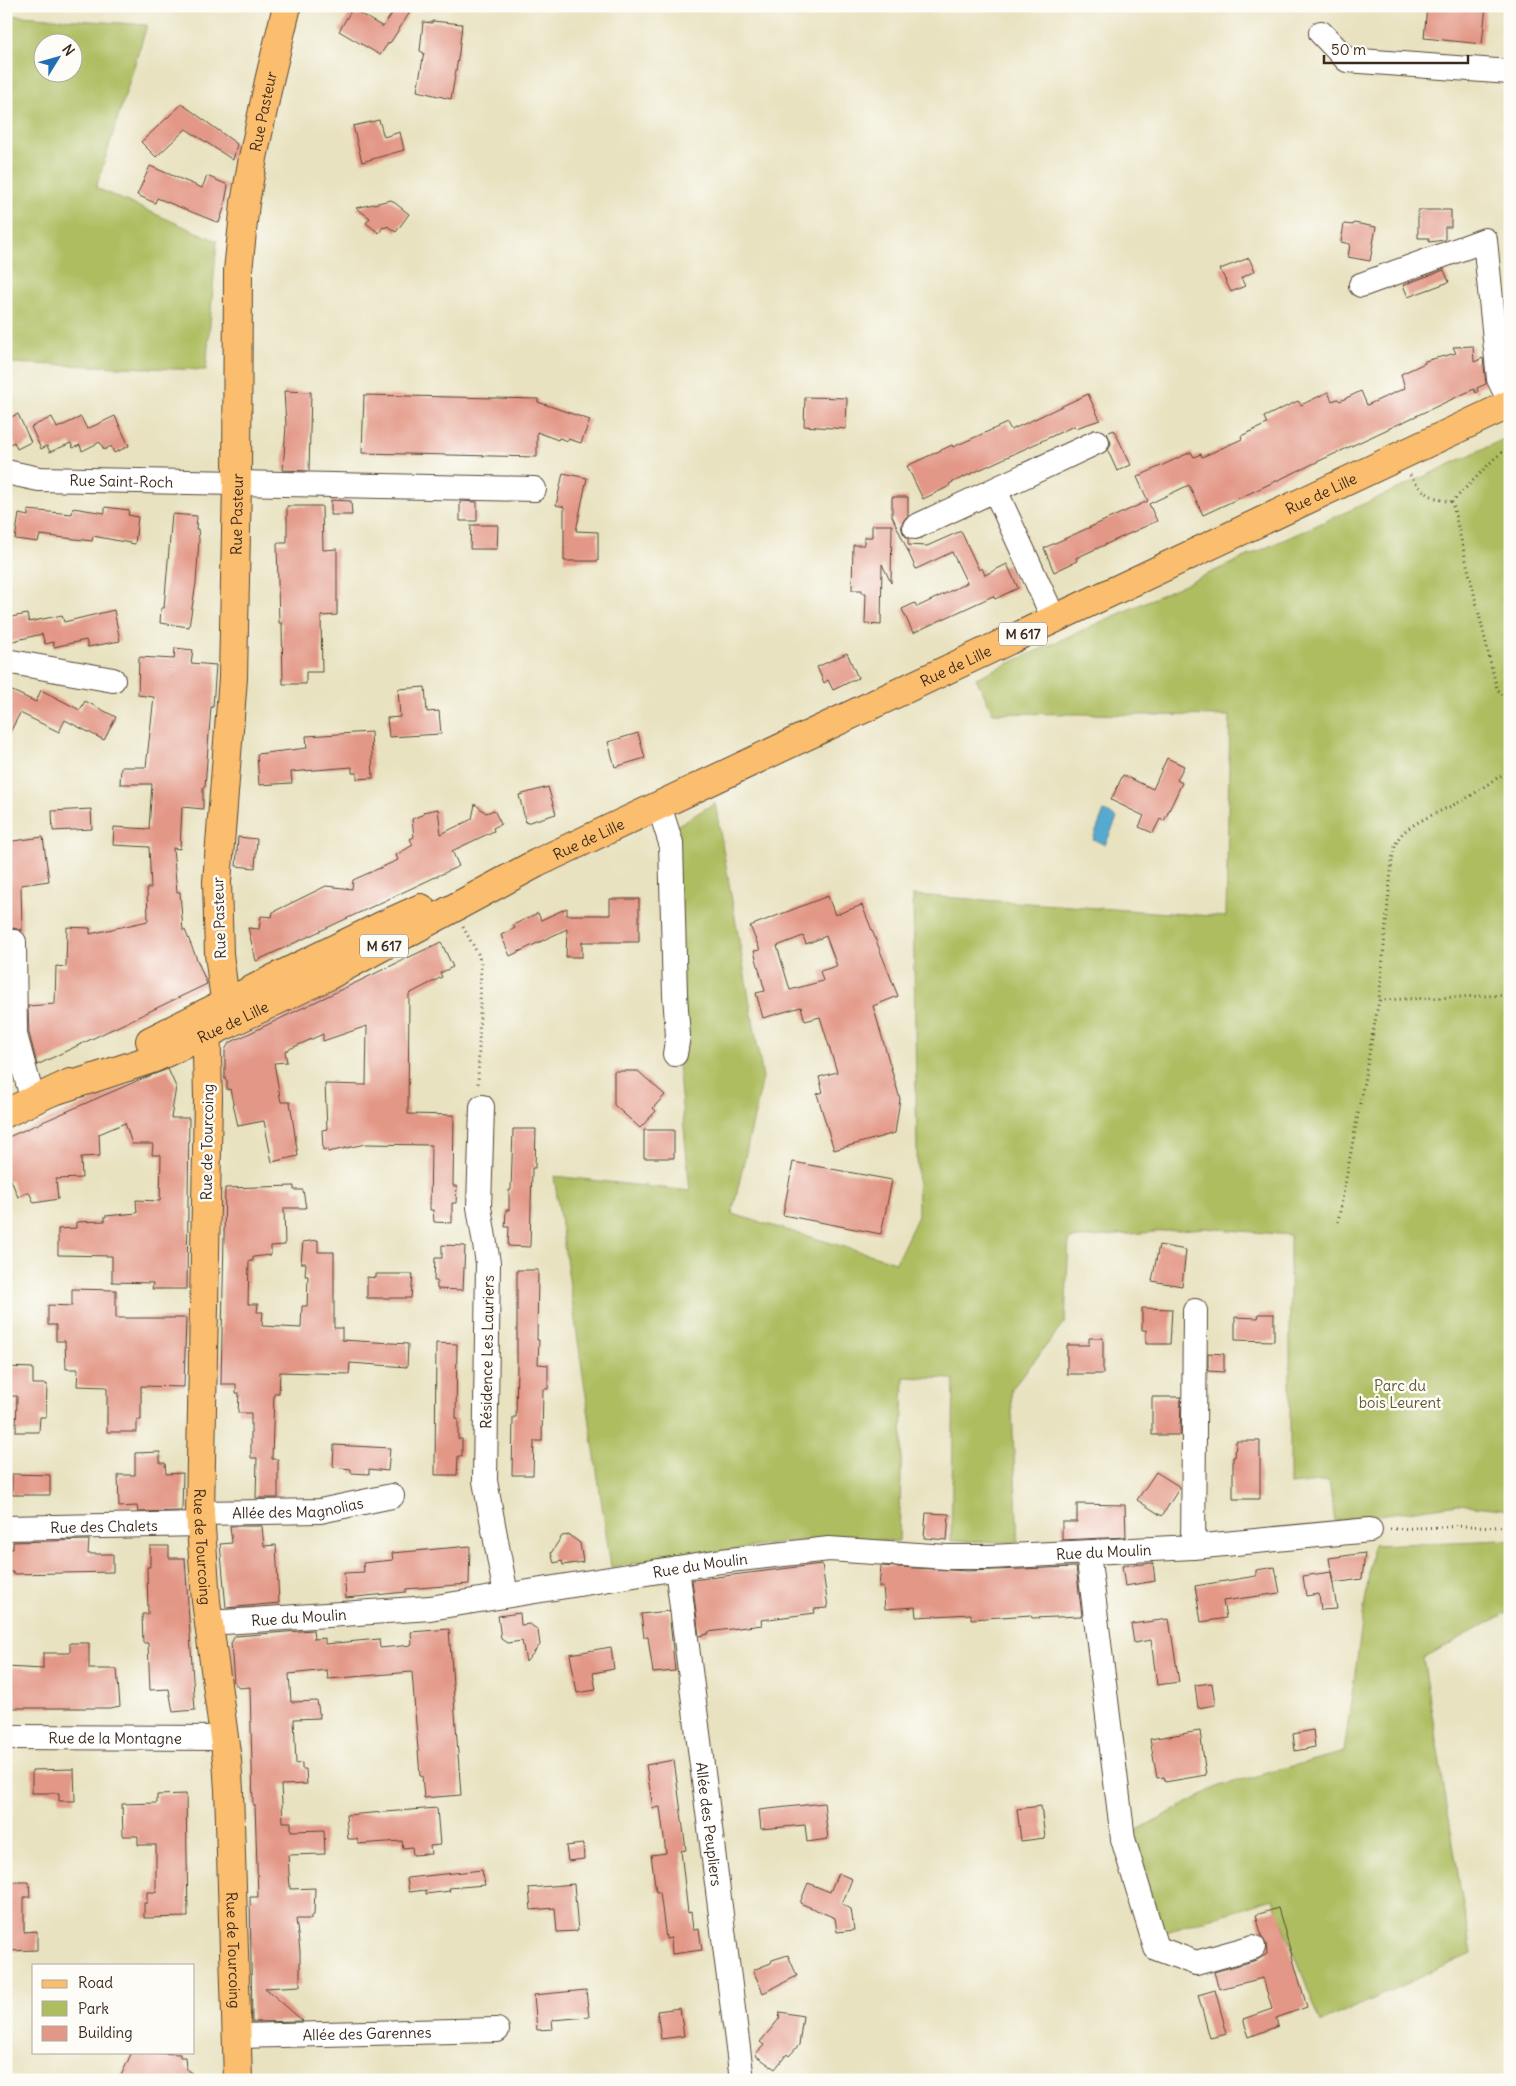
<svg xmlns="http://www.w3.org/2000/svg" width="1516" height="2086" font-family="Delius,sans-serif">
<style>
.green{fill:#aebd60;stroke:#74743f;fill-rule:evenodd}
.water{fill:#54aad0;stroke:#486a77}
.building{fill:#e39786;fill-rule:evenodd}
.lines{fill:none;stroke-linecap:round;stroke-linejoin:round}
.minor-casing{stroke:#554636;stroke-width:26}
.major-casing{stroke:#554636;stroke-width:30}
.path{stroke:#554636;stroke-width:3;stroke-dasharray:1 4;stroke-linecap:butt}
.minor{stroke:#fff;stroke-width:24}
.major{stroke:#fbbe6e;stroke-width:28}
.labels{text-anchor:middle;dominant-baseline:central;stroke-width:5;stroke-linejoin:round;paint-order:stroke}
.shield{fill:#fdfcf7;stroke:#75695f;stroke-width:1}
.shield-label{font-size:14px;font-weight:bold;fill:#3b2a1e}
.street-label{font-size:15px;fill:#3b2a1e;stroke:#fdfcf7}
.park-label{font-size:15px;fill:#5e5632;stroke:#fdfcf7}
</style>
<rect width="100%" height="100%" fill="#fdfcf7"/>
<filter id="ink" filterUnits="userSpaceOnUse"><feTurbulence type="fractalNoise" baseFrequency=".02" numOctaves="2"/><feDisplacementMap in="SourceGraphic" scale="10" xChannelSelector="R" yChannelSelector="G"/><feConvolveMatrix kernelMatrix="1 2 1 2 8 2 1 2 1" color-interpolation-filters="sRGB"/></filter>
<filter id="wash" filterUnits="userSpaceOnUse"><feTurbulence type="fractalNoise" baseFrequency=".0096" numOctaves="4" result="noise"/><feDisplacementMap in="SourceGraphic" scale="20" xChannelSelector="R" yChannelSelector="G"/><feGaussianBlur stdDeviation="1.12" result="paint"/><feColorMatrix in="noise" values="0 0 0 0 0 0 0 0 0 0 0 0 0 0 0 0 0 1.4 0 .05"/><feComposite in="paint" operator="in"/></filter>
<g filter="url(#wash)">
<rect width="100%" height="100%" fill="#e8e2c0"/>
<path class="green" d="M6,15l141,10 -51,163 121,53 -11,129 -200,-7zM42,42h30v30h-30z
M1510,436v1074l-52,-6 -123,17 -6,-40 -39,4v-250l-86,-7 -135,11 -4,83 -54,68 7,152 -67,-1 3,-162 -50,-2 -5,164h-102l-186,26 -57,-391 136,15 -19,-201v-161l44,-26 48,275 -31,136 164,48 22,-46 -5,-321 313,22 4,-201 -237,-3 -17,-35 430,-193z
M1506,1540l4,1v70l-87,47 48,296 -150,69 -48,-124 -110,34 -31,-100 87,-47 125,-34 29,-207z"/>
<path class="water" d="M1104,811l13,7 -12,27 -12,-6z"/>
<g id="blocks">
<path class="building" d="M397,6h17l-24,37 -1,-1 -9,13 -41,-24 13,-22 31,18z
M1427,6h59l-4,38 -58,-6z
M432,21l30,3 -3,29 -8,46 -34,-8 7,-38 -4,-2 3,-29 9,1z
M182,104l55,40 -4,16 -47,-31 -30,28 -15,-15z
M379,120l5,17 16,-5 4,18 -42,12 -9,-36z
M150,166l52,22 5,-12 21,9 -4,23 -5,15 -62,-25 -2,5 -18,-8z
M391,200l18,14 -13,18 -9,-6 -2,2 -2,-1 -4,6 -13,-10 4,-5 -14,-10z
M1418,210h33v17h-6v13l-16,2v-4h-11z
M1354,223l22,4 -6,34 -22,-4 2,-13 -9,-2 3,-18 9,1z
M1249,258l6,13 -14,7 4,8 -14,6 -11,-23z
M1444,270l5,12 -41,15 -5,-12z
M1473,346l1,16 9,-4 3,26 -9,4 1,4 -2,1 -2,-4 -271,126 -14,-30 -40,19 8,17 -81,37 1,3 -23,11 -10,-24 104,-47 -11,-24 54,-25 3,5 7,-3 1,3 40,-18 -1,-3 26,-12 -3,-7 34,-16 3,4 27,-13 4,9 6,-2 2,2 21,-10 6,14 38,-17 -4,-14 24,-11v-2l31,-8 -3,-6z
M284,391l27,1 -2,79 -26,-1 3,-45z
M1088,394l12,26 -24,8 -2,-2 -125,58 1,2 -27,13 -16,-33 45,-21 1,2 54,-24 4,7z
M364,395l174,4v3l52,18 -9,23 -13,-4v2l-9,-3 -1,2 -21,-8v25l-175,-4z
M805,397l42,1 -1,31 -42,-3z
M18,414l13,28 -14,7 -3,-7 -8,4v-27z
M115,416l14,30 -15,7 -3,-7 -7,4 -4,-8 -18,9 -2,-6 -7,3 -2,-5 -21,9 -3,-6 -6,3 -10,-22 21,-10 5,11 24,-11 6,12z
M1114,430l17,35 -14,6 -9,-20 3,-8 -4,-10z
M563,473l24,5 -11,53 22,1v29h-34v-54l-8,-2z
M892,497h16v18l-4,5 -3,6 2,7 5,6v6l19,1 34,-15 18,39 3,-2 3,7 22,-11 11,24 -23,11 -2,-3 -80,37 -11,-24 13,-6 2,4 50,-24 -15,-31 -36,17 -24,-53z
M331,500l20,1 1,14h-21z
M460,501l17,1v19h-17z
M287,506h35l1,44 14,-1v66l-16,1 1,56h-16v12h-23l-1,-61h-3l-2,-80h10z
M105,507l24,3 -1,5 10,2 -3,27 -42,-8 -1,5 -52,-6 -2,7 -23,-3 4,-25 9,2v-6l44,4 1,-6 32,5z
M172,514l25,2 -1,13h2l1,11 -3,43 -7,44 -29,-4 1,-15h3z
M471,525h27l-1,24h-27z
M872,525h20l-1,58 -9,-19 -1,61 -16,-1 1,-31h-4v-3h-10l1,-45h11v-8h8z
M114,610l6,31 -32,6 -2,-7 -32,7 -1,-5 -8,2 -3,-10 -33,8 -1,-6h-2v-18l21,-4 2,8 33,-7 2,7z
M175,648l18,2 -2,13 25,2 -3,42h-2l-6,80h-2v22l-21,-2 -2,42 -7,-1 4,44h3l3,39 2,-1 22,54 -170,81 -8,-32 -1,-27 27,-2 1,-38 10,1 1,-40 23,1v6l58,-13 -1,-33h4l-2,-41 -36,-2 1,-18 35,2 3,-45h-32l1,-17h25l8,-70 -16,-2 1,-38 35,2z
M847,653l11,25 -25,12 -5,-10 -4,3 -7,-16z
M425,687l2,25 12,-1 2,23 -52,3 -2,-19 13,-1 -2,-28z
M6,688l30,14 5,-12 39,20 5,-9 31,16 -12,23 -39,-20 -6,12 -39,-19 -14,27z
M371,732l2,46 -16,1v-6h-5v-6l-61,5 1,11 -33,2 -2,-31 50,-6 -1,-12z
M638,733l7,25 -30,9 -7,-25z
M1167,758l17,8 -7,14 5,3 -18,38 -4,-2 -7,14 -14,-6 5,-11 -33,-16 12,-25 30,14z
M548,787l8,27 -30,9 -7,-28z
M475,804l11,9 8,-3 7,14 -8,4 1,3 -42,20 7,15 -203,95 -8,-33 11,1 2,-13 11,1 1,-5 53,-26 26,3 1,-9 45,-20 -2,-5 17,-10 -3,-6 4,-2 -2,-18 12,-5 -1,-2 15,-3 3,25 31,-15z
M91,809l1,20 -39,2 -1,-20z
M43,837l6,44 -28,4 1,46 -8,-3 -8,3v-89z
M238,837l19,2 -2,29 -19,-2z
M828,896l7,19 27,-10 36,91 -25,10 27,93 -5,34 -61,17 -17,-56 6,-2 -4,-15 18,-5 -17,-55 -15,4 -4,-14 -38,11 -7,-25 9,-2 -11,-40 6,-1 -10,-24zM803,936l3,8 20,-8 11,30 -17,5 3,10 -33,9 -13,-44z
M610,899h29v43h-57v15h-16l1,-28 -57,27 -9,-21 14,-7 -2,-3 25,-12 3,7 26,-12v7h43z
M441,942l12,25 -13,6 2,4 -33,17 -1,120 46,1 -1,71h4l-1,17h-4v20l-18,-1 -1,-12h-3l1,-65 -66,-1 -37,8v-3l-5,1 -1,-20 5,-1 -2,-45 41,1 1,-59 -44,15v-7l-38,17 2,11 -13,1 7,39h9l8,54 -26,6 -8,-41 -26,5 -8,-37 -3,1v-10h-2v-30l4,-7z
M168,1069l8,18 -5,31h18l-2,171h-35l1,-6 -41,-1v-26l-54,-1v-26l18,-1v-6l29,-1v-5l32,-3 -1,-13 24,1 1,-46h-9l1,-11h-21l-7,-21 -26,11 1,22 -19,1 1,21 -26,1 2,20 -24,4 -5,-11 -11,5 -7,-17 -5,2v-44l133,-58z
M614,1071h24l27,24 -12,13 3,3 -16,17 -26,-23z
M513,1129h23l-1,39h-3l-2,79 -22,-1 1,-19h-4l1,-17h3v-20h2z
M644,1130h30v28h-30z
M793,1162l99,18 -11,54 -98,-19z
M294,1186v4h9l3,18h-22l1,37 -14,1v9l-18,2v4h-4l-1,43h10l-1,8h6l-1,14 39,2 1,-22h5l1,-30h-3l1,-13h-5l2,-21 15,-2v12h16v76h8v12l66,4 -1,23 -57,-4 -1,11 -69,-2 -1,21h-5l-2,66h6v39h-22l1,-40h-6v-45h-13l1,-20h-3v-9h-15l4,-196z
M442,1245l23,1 -2,44 -26,-1v-8h-3l1,-23h7z
M1159,1245l27,5 -4,36 -30,-5z
M517,1270h21l-1,70h2l-1,24 10,1v24h-5l-1,52h-8l-1,34h-21l1,-58h3l1,-53z
M376,1274h37l-2,24h-44v-21l9,1z
M72,1289l44,1v28h70l-2,69 -43,-1v34h-4v12h-30v-45l-30,-1 1,-17h-12l-1,-28h-9v-16h-8v-20l24,1z
M1142,1308l30,1 -2,35h-24v-14h-4z
M1259,1314h15v27l-39,-1v-23l23,1z
M1089,1338h14v36h-36v-29h22z
M436,1343l21,1 -1,75h2v20h4v17h-4l-1,19h-22z
M1208,1353l16,1v18l-16,-1z
M6,1367l27,1v16h14l-1,33h-6l-1,15h-23l1,-36h-11z
M1152,1397h29l-1,38h-28z
M1236,1441h24v58h-27v-42h2z
M334,1445l56,3 -2,23 -19,-2v5l-18,-1v-4l-18,-2z
M160,1452v11h5l1,11 17,-1 -1,38 -44,1 -1,-6 -18,1 -1,-32h17v-22z
M1156,1472l24,15 -18,29 -25,-16z
M12,1474l38,1v20h-38z
M1077,1504l48,1 1,32 -64,3v-18h15z
M926,1513l23,1 -2,26 -23,-2z
M230,1526h32l2,20 12,-1 3,58 -53,5 -6,-64 12,-1z
M569,1535l11,8 3,19 -20,3 -1,-4 -8,2 -3,-10 11,-17z
M89,1540l-1,14h25v18l-100,2v-2h-7v-23h7v-7z
M150,1546h19v12h16l10,152 -22,2 -4,-23 -19,1 -2,-47h-5l-1,-29h6l-1,-47h3z
M470,1546l-1,38 -63,5v3l-60,6 -2,-25 20,-1 -1,-9 30,-3 -1,-7z
M1365,1553l-3,26 -29,4 -4,-25z
M1153,1563l2,18 -30,5 -3,-20z
M822,1564l6,44 -14,1 1,4 -54,7 1,5 -54,7v2l-9,2 -7,-56z
M881,1566l86,5 109,-4 6,49 -50,2 -1,-3 -60,4v-5l-55,3 -1,-10 -30,2 -2,-22h-4z
M1275,1567l5,26 -57,8 3,17 -25,4 -6,-36 61,-10v-6z
M1331,1572l6,37 -16,1 -2,-16 -13,2 -3,-20z
M669,1611l6,60 -22,2 -5,-36h-4l-3,-23z
M520,1613l1,12 9,-1 8,6 2,15 -14,17 -4,-21 -15,2 -6,-4 -3,-23z
M1169,1619l10,63 -22,3 -6,-45 -17,3 -3,-19z
M449,1629l12,166 -37,3 -2,-22h-2l-8,-104 -84,7 -1,-9 -38,4 2,28 26,-1 3,17 -26,1 2,45 6,-1v6h4l1,15 -26,1 2,37h8v9l33,-1 1,24 -37,1 2,34 25,-1 -1,27 -3,1v3h-15l4,32v35l-35,2 38,33 -51,1 -2,-125h8l-3,-92h-2l-3,-118 -10,1 -6,-5 -3,-40 4,-7 78,-6 1,9 11,-1v6l54,-5 1,9 32,-3 -1,-13z
M70,1643h19v26h28l3,37 -10,2h-104v-41l37,2v-16h27z
M611,1647l3,22 -21,4 3,17 -19,3 -7,-39z
M1212,1683l3,22 -17,3 -3,-23z
M1313,1730l2,17 -20,4 -2,-17z
M1200,1731l6,44 -41,7 -1,-5 -7,1 -7,-39z
M674,1760l12,90 -5,1 7,62 3,-1 2,18 6,-1 3,21 -30,4 -1,-16 -5,1 -6,-47h-4l-5,-37 15,-2 -6,-46 -7,1 -7,-43z
M74,1769l1,32h-16v-8h-27v-23z
M186,1794l2,123 -44,1v-15h3v-11h9v-47h-18v-9h-15l-1,-32 35,-1v-8z
M824,1803l4,36 -21,3 -2,-17 -44,4 -2,-19z
M1041,1806l4,32 -24,3 -4,-32z
M437,1808l3,37 -10,1 1,8 -18,1 -1,-8 -9,1 -1,-7 -44,3 -1,-5h-9l-2,-24z
M583,1844l1,15 -16,2 -2,-15z
M482,1870l3,15 -36,3 1,3 -24,3v-4l-17,2 -2,-14z
M838,1873l14,6 -10,25 9,5 3,21 -17,2 -2,-14 -35,-15 8,-20 22,9z
M6,1882h23l1,15h-6v35l13,-1v19l-31,1z
M574,1884l4,47 -21,1 -2,-24 -24,2 -2,-22z
M1278,1908l29,99 -31,11 2,8 -29,11 -6,-18 29,-10 -9,-31 -44,11 -5,-17 43,-12 10,-6 -1,-10 -4,-7 -6,-22z
M788,1955l9,21 -34,17 -10,-23 18,-7 1,-3z
M586,1990l3,27 -37,3 1,9 -16,1 -3,-35z
M1215,1990l12,44 -17,4 -12,-43z
M680,2008l4,28 -23,3 -4,-28z
M780,2012l23,4 -4,29 -10,11 -2,-2 -12,15 -20,-14 9,-10 -4,-3 19,-23z
M132,2052l48,2v3h5l1,11 13,12h-80z"/>
</g>
</g>
<g filter="url(#ink)">
<use href="#blocks" fill-opacity="0" stroke="#554636" stroke-width="1"/>
<g class="lines">
<g class="minor-casing">
<g id="minor">
<path d="M1321,33l26,27 163,12"/>
<path d="M1361,285l124,-45 14,139 11,23"/>
<path id="s1" d="M6,472l33,7 495,10"/>
<path d="M995,490l59,129"/>
<path d="M915,527l182,-85"/>
<path d="M6,661l107,19"/>
<path d="M659,806l12,37 4,152 3,41 -3,18"/>
<path d="M14,942l1,93 18,66"/>
<path d="M482,1107l-3,100 9,56 -3,218 21,114"/>
<path id="s2" d="M200,1513l120,-2 72,-15"/>
<path id="s3" d="M6,1528l195,-4"/>
<path d="M1193,1547l2,-236"/>
<path d="M1088,1553l35,286 33,109 40,15 57,-16"/>
<path id="s4" d="M677,1568l65,512"/>
<path id="s5" d="M209,1623l221,-15 291,-47 108,-12 118,8h43l203,-10 177,-17"/>
<path id="s6" d="M6,1737l218,1"/>
<path id="s7" d="M237,2036l260,-6"/>
</g>
</g>
<g class="major-casing">
<g id="major">
<path id="s8" d="M206,1013l2,85 -8,415 6,88 21,159 2,30 9,290"/>
<path id="s9" d="M228,1024l-9,-70 -2,-72 16,-204 4,-196 1,-211 7,-68 8,-45 16,-77 18,-75"/>
<path d="M150,1041l127,-64 104,-51 40,-18"/>
<path id="s10" d="M54,1091l98,-32 55,-25 119,-57 211,-114 973,-459"/>
<path d="M6,1113l64,-30"/>
</g>
</g>
<path class="path" d="M1510,446l-15,12 -43,44 45,187 13,13
M1410,475c11,17 22,24 42,27
M1510,771c-16,7 -29,19 -43,27 -17,10 -54,23 -66,37 -6,7 -7,16 -9,25l-13,140 131,-5
M463,927l15,27 3,10 -3,123
M1338,1222l41,-222
M1390,1529l79,-3 41,1"/>
<use href="#minor" class="minor"/>
<use href="#major" class="major"/>
</g>
</g>
<g class="labels">
<g class="shield">
<rect x="999" y="622.5" width="48" height="23" rx="4"/>
<rect x="360" y="934.5" width="48" height="23" rx="4"/>
</g>
<g class="shield-label">
<text x="1023" y="634">M 617</text>
<text x="384" y="946">M 617</text>
</g>
<g class="street-label">
<text stroke="none"><textPath href="#s9" startOffset="916">Rue Pasteur</textPath></text>
<text stroke="none"><textPath href="#s1" startOffset="116">Rue Saint-Roch</textPath></text>
<text stroke="none"><textPath href="#s10" startOffset="1402">Rue de Lille</textPath></text>
<text stroke="none"><textPath href="#s9" startOffset="511">Rue Pasteur</textPath></text>
<text stroke="none"><textPath href="#s10" startOffset="998">Rue de Lille</textPath></text>
<text stroke="none"><textPath href="#s10" startOffset="592">Rue de Lille</textPath></text>
<text transform="translate(219 918) rotate(-92)">Rue Pasteur</text>
<text stroke="none"><textPath href="#s10" startOffset="192">Rue de Lille</textPath></text>
<text transform="translate(207 1142) rotate(-89)">Rue de Tourcoing</text>
<text transform="translate(487 1352) rotate(-89)">Résidence Les Lauriers</text>
<text stroke="none"><textPath href="#s2" startOffset="98">Allée des Magnolias</textPath></text>
<text stroke="none"><textPath href="#s3" startOffset="98">Rue des Chalets</textPath></text>
<text stroke="none"><textPath href="#s8" startOffset="534">Rue de Tourcoing</textPath></text>
<text stroke="none"><textPath href="#s5" startOffset="900">Rue du Moulin</textPath></text>
<text stroke="none"><textPath href="#s5" startOffset="495">Rue du Moulin</textPath></text>
<text stroke="none"><textPath href="#s5" startOffset="90">Rue du Moulin</textPath></text>
<text stroke="none"><textPath href="#s6" startOffset="109">Rue de la Montagne</textPath></text>
<text stroke="none"><textPath href="#s4" startOffset="258">Allée des Peupliers</textPath></text>
<text stroke="none"><textPath href="#s8" startOffset="939">Rue de Tourcoing</textPath></text>
<text stroke="none"><textPath href="#s7" startOffset="130">Allée des Garennes</textPath></text>
</g>
<g class="park-label">
<text x="1400" y="1385">Parc du<tspan x="1400" dy="17">bois Leurent</tspan></text>
</g>
</g>
<rect width="1516" height="2086" fill="none" stroke="#fdfcf7" stroke-width="25"/>
<rect x="32" y="1964" width="162" height="90" fill="#fdfcf7" stroke="#afa8a0"/>
<rect x="42" y="1980" width="25" height="8" fill="#fbbe6e" stroke="#afa8a0"/>
<text x="78" y="1988" font-size="15" fill="#3b2a1e">Road</text>
<rect x="42" y="2001" width="25" height="15" fill="#aebd60" stroke="#afa8a0"/>
<text x="78" y="2014" font-size="15" fill="#3b2a1e">Park</text>
<rect x="42" y="2026" width="25" height="15" fill="#e39786" stroke="#afa8a0"/>
<text x="78" y="2038" font-size="15" fill="#3b2a1e">Building</text>
<g transform="translate(58 58) rotate(53)"><circle r="24" fill="#fdfcf7" stroke="#afa8a0"/>
<path d="M0-4L9 19L0 12L-9 19Z" fill="#1f6fb2"/>
<text y="-8" font-size="14" font-weight="bold" text-anchor="middle" fill="#3b2a1e">N</text>
</g>
<path d="M1324 55v8h144v-8" fill="none" stroke="#3b2a1e" stroke-width="2.5"/>
<text x="1331" y="55" font-size="15" fill="#3b2a1e" stroke="#fdfcf7" stroke-width="4" paint-order="stroke">50 m</text>
</svg>
